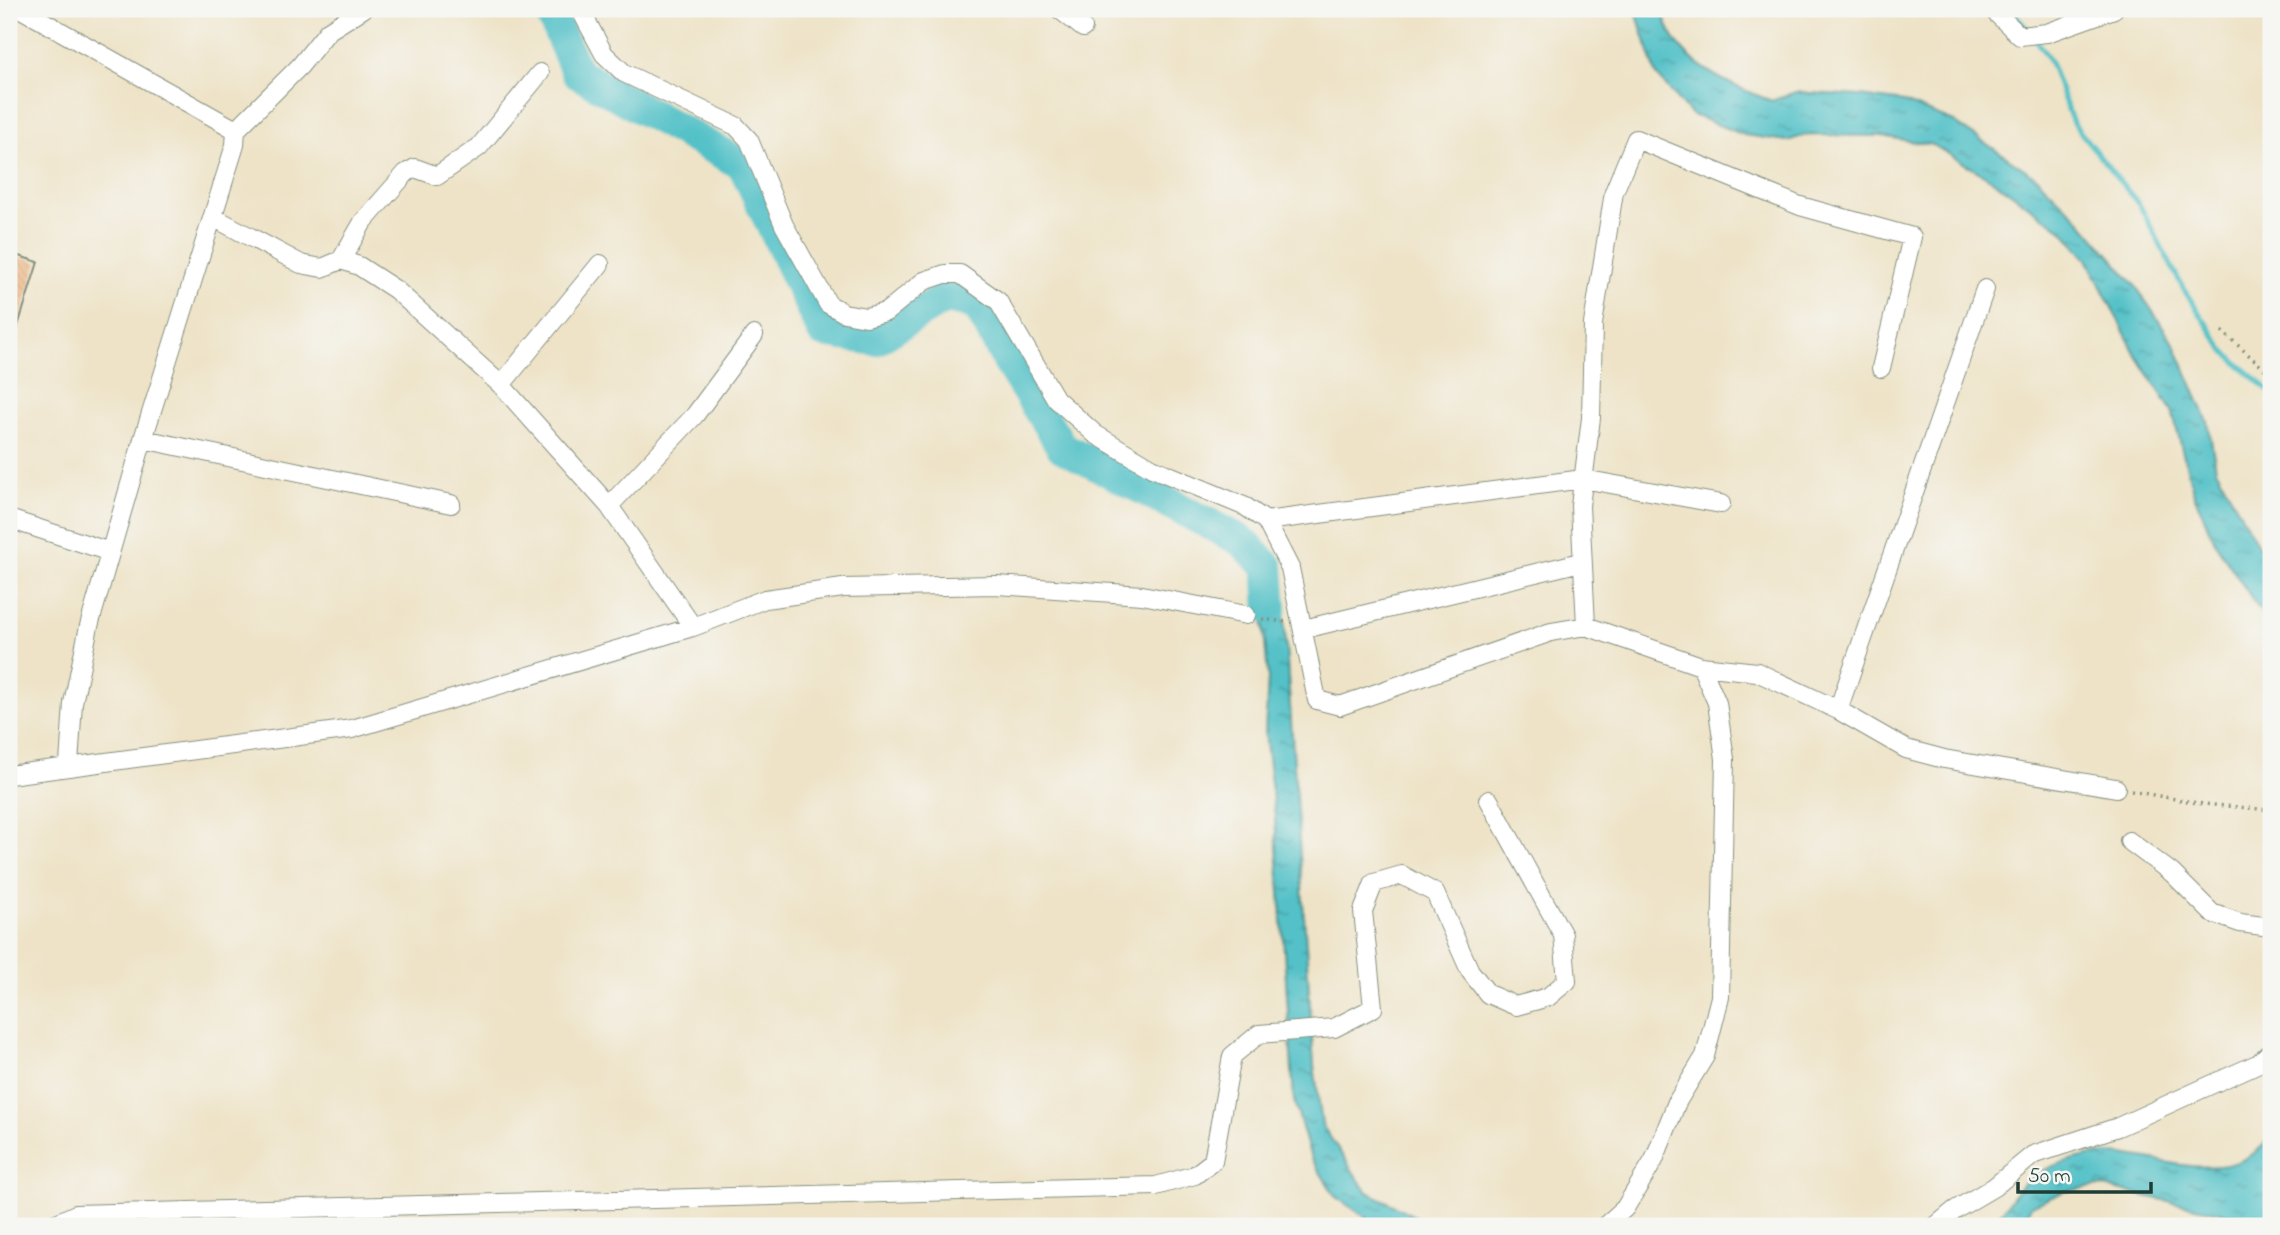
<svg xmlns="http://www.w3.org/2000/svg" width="2280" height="1235" font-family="'Indie Flower',sans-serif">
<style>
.water{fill:url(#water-ripples);stroke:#397f7e;stroke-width:2}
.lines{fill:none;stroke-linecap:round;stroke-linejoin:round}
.stream{stroke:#53c1c7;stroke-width:5}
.river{stroke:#53c1c7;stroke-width:32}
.building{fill:url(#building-back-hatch)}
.street-casing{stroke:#86907e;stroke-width:20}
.path{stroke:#86907e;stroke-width:3.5;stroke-dasharray:2 5;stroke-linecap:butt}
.street{stroke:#fff;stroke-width:18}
</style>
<defs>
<pattern id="water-ripples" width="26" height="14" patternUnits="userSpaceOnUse" patternTransform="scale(1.75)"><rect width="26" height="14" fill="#53c1c7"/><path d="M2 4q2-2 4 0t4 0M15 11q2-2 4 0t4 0" fill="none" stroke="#449ea2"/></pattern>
<pattern id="building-back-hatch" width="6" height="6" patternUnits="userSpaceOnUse" patternTransform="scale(1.75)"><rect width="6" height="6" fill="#ecb27c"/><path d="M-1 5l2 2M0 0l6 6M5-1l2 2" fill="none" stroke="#bf9266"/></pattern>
</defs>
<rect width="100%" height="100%" fill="#f6f6f2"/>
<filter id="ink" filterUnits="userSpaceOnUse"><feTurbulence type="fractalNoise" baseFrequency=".0143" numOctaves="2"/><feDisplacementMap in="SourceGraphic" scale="14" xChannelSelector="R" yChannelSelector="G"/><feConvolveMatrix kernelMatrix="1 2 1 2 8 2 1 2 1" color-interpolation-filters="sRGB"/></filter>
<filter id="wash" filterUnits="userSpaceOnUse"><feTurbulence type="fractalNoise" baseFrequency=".00686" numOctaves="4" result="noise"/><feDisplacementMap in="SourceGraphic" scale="28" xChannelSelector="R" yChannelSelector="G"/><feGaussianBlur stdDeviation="1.57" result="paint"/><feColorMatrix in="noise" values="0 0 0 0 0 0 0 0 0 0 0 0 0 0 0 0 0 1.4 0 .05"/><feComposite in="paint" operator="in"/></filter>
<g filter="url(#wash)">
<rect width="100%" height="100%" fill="#eee3c7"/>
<path class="water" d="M1635,9h28c7,51 65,76 109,92l23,-9 65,4 44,6 50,20 82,55 42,41 57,67 40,60 33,77 8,47 55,100v58l-54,-81 -23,-51 -22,-84 -37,-58 -48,-94 -24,-28 -69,-50 -61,-36 -52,-9 -75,-1 -19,6 -43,-6 -54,-21 -34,-40z
M1268,567l11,13 5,35 30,450 8,60 44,66 67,35h-54l-43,-29 -25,-39 -17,-58 -19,-283 -10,-84 3,-56 -8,-93z
M2271,1136v81l-14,3 -158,-34 -34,5 -34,15 -11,20h-29c11,-14 21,-30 33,-43 17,-16 62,-30 86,-29 53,2 121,37 161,-18z"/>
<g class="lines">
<path class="stream" d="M2011,9l17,21
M2034,38l14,19 25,66 67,83 44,84 42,63 45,39"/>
<path class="river" d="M549,9l28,64 166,92 80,167 52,8 69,-42 33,6 32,59 53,84 180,94 26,26 3,42"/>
</g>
<g id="blocks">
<path class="building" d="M9,253l29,9 -26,83h-3z"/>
</g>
</g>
<g filter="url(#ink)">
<use href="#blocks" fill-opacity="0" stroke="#86907e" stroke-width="2"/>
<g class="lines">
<g class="street-casing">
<path id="street" d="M21,9l215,121 -1,15 -92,294 -54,187 -16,77 -4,61
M580,9l24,45 20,19 112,53 13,14 35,85 44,79 16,9 22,4 20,-5 38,-31 21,-7h15l38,27 58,98 39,35 57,34 94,39 20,14 24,47 27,132 23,6 211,-74 35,-6 115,40 56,6 81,38 68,39 38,10 172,29
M1059,9l24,19
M1992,9l28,27 27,-3 67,-24
M236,130l64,-64 28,-35 35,-22
M213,217l88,47 21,4 19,-8 18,6 37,24 105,95 108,121 84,121
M341,260l22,-38 43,-49 9,-5 22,8 42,-29 61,-74
M501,385l99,-121
M143,439l308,65
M609,506l86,-91 59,-80
M9,519l101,33
M1266,521l317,-42 138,25
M1586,626l-6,-120 11,-88 2,-94 21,-132 22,-53 164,67 112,31 -31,131
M1304,629l277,-67
M1838,710l147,-421
M9,775l343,-46 341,-102 72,-28 78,-11 154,-3 145,10 104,20
M2129,841l43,32 40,40 28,10 31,4
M50,1226l26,-12 1080,-28 39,-11 18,-14 19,-105 27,-22 75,-6 39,-20 -10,-97 11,-28 28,-8 33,18 35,78 18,23 28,12 32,-9 19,-16 -4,-46 -74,-135
M1605,1226l20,-18 29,-48 23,-58 28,-46 15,-59 5,-238 -8,-56 -16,-37
M1936,1226l19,-16 39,-23 39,-32 85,-28 141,-64 12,-12"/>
</g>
<path class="path" d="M2222,331l49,44
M1262,619l23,3
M2131,791l72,13 68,6"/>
<use href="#street" class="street"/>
</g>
</g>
<rect width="2280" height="1235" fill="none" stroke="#f6f6f2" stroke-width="35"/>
<path d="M2018 1182v10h133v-10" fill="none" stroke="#1f3d34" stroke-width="3.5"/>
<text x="2028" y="1182" font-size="21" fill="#1f3d34" stroke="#f6f6f2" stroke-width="5" paint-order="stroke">50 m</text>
</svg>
